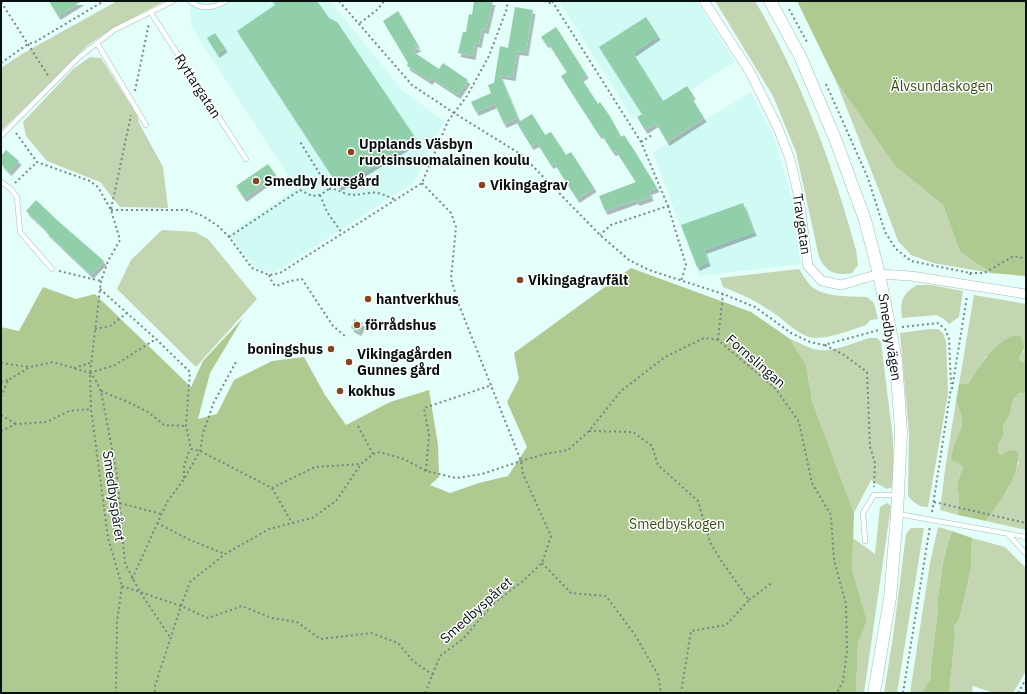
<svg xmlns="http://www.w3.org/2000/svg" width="1027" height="694" font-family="'IBM Plex Sans',sans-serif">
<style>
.built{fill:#d0faf4}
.green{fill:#c3d5b1}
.forest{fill:#aeca91}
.building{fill:#91cfaa;filter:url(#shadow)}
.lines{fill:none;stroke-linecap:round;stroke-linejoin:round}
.service-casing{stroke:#9fbeb9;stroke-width:5.5}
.minor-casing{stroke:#9fbeb9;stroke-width:10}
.tertiary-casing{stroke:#9fbeb9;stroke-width:13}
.path{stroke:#768886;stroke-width:2;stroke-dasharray:2 3;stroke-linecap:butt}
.service{stroke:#fff;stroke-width:4.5}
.minor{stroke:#fff;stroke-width:9}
.tertiary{stroke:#fff;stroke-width:12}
.poi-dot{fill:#8a4321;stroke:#fff;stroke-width:1.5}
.labels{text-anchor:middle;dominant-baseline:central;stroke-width:3;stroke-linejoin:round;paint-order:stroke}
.street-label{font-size:14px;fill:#061110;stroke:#fff}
.park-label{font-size:14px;fill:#354e12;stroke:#fff}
.poi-label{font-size:14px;font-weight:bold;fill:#061110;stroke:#fff;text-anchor:start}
</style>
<defs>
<filter id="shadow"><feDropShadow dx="2.5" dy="4" stdDeviation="0" flood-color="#0004"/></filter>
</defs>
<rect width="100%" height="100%" fill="#e4fefa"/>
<path class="built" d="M190,1h140l73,90 41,30 -30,61 -140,91 -20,-5 -25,-34 67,-46 -105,-162z
M559,1h138l38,61 -45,28 -3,-4 -54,33z
M751,92l23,45 18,63 9,64 -102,12 -46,-124z"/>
<path class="green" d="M117,1h48l-52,27 -25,17 -87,86v-63l21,-14z
M715,1h40c46,78 77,162 101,249l2,15 -6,8c-17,3 -26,-1 -33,-16l-23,-105 -23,-56z
M90,57l11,1 36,57 2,8 24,44 5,41 -48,-1 -20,-25 -53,-21 -21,-25 -3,-14 50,-53z
M836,81l59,85 48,39 17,47 31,21 -58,-10 -22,-8 -13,-14 -16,-43z
M162,230l33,2 13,7 49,60 -61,68 -79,-78 14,-29z
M799,269c4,6 8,13 13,18 15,11 38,9 55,10l7,6 4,16 -8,1 -4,5c-15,5 -42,16 -57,12 -12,-4 -22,-14 -31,-21 -18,-13 -34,-21 -55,-29l-3,-9z
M917,285h14l32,6 -4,26 -10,7 -5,-5 -7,-4 -35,3c-2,-17 0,-24 15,-33z
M974,295l52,9v57l-1,1 -4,-1 -2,-3 6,-8 -39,6 -18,28h-9z
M930,329h8l5,4 3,9 2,52 -20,113c-8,1 -15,-5 -20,-11l1,-63 -9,-100z
M869,338h8l4,4 12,97v48l-6,2 -16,-9 -17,33 -42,-112 -6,-36 -16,-26c8,3 15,7 23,10 18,5 39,-6 56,-11z
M1019,393l7,1v136l-40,-9 23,-33 10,-26 -21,-9v-9l6,-9 -1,-9 7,-12 3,-14z
M956,401l6,16v9l-3,8 -1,29 5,4 -6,17 2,12 -1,19 -18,-5 5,-40z
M887,503l4,3 -27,187h-8l2,-50 9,-22 -15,-52 1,-31 22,16 5,-47z
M938,527l14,4c-10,22 -11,50 -15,74l1,5 -7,56v11l-9,16h-12l20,-130z
M911,528h13l-27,165h-13l9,-56 13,-103z
M972,538l33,9 21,21v103l-13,22h-23l1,-1 -18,-6 -1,7h-23l6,-56 -1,-11 5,-6 12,-51z"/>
<path class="forest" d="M797,1h229v275l-35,-3 -31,-21 -17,-47 -48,-39 -59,-85z
M631,268l120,44 39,27 16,26 6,36 42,112 -2,56 15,52 -9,22 -2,50h-855v-366l18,4 24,-44 33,12 19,-5 96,93 12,-26 40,-43 -33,55 -12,46 19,-5 17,-34 38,-19 32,-4 21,38 21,30 44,-23 39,-12 9,55 1,32 -9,8 20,8 29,-10 29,-7 19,-29 -20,-45 12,-23 -5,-26z
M1012,336h8c6,9 5,14 -1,22l2,3 3,1 2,-1v33l-7,-1 -6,7 -3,14 -7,12 1,9 -6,9v9l4,2 8,-5 8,2c2,26 -18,49 -32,69l-28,-6 1,-19 -2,-12 6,-17 -5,-4 -7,-3 2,-11 9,-23v-9l-6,-16 3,-17h9c13,-20 22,-37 44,-48z
M952,531l20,7 -1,31 -12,51 -5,6 1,11 -6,56h-27l9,-16v-11l7,-56 -1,-5c4,-24 5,-51 15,-74z"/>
<path class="building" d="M49,1h33l-24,15z
M272,1h45l12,17 8,4 80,118 -78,47 -102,-156 38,-26z
M474,1h19l-7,29 -4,-1 -3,15 -4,-1 -2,13 -15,-3 5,-21h3l3,-18 3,1z
M515,7l18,3 -7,42 -9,-1 -4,26 -13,-2 18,43 -14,6 -9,-20 -19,8 -5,-10 20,-9 -3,-8 6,-2 6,-37 8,2z
M398,11l20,34 -5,-1 6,3 -7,4 27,18 4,-6 25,17 -10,15 -26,-17 -2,3 -23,-15 1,-3 -25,-42z
M646,17l12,19 -25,17 30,48 24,-15 6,9 -2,2 13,21 -37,24 -11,-19 -11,7 -8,-13 5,-3 -43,-67z
M556,27l30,47 -5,4 17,26 2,-2 9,13 12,22 3,-2 8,12 25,41 -8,3 2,6 -14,5 -1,-2 -31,11 -6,-15 37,-14 -20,-31 -3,1 -12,-18 -2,1 -38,-59 6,-4 -19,-29 -2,1 -5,-7z
M215,33l10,15 -8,6 -10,-16z
M532,114l13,21 6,-3 15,23 5,-3 23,36 -17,11 -23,-36 -3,2 -14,-22 -6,3 -14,-23z
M6,150l13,11 -10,11 -8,-8v-8z
M268,164l8,11 -32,23 -8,-12z
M36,200l21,20 47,41 -13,14 -45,-43 1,-1 -21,-20z
M743,203l11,29 -50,18 4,12 -11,5 -16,-42z
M354,319l9,4 -4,9 -8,-4z"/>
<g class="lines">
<g class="service-casing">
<path id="service" d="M190,1c11,9 24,7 36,0
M151,13l95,146
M97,43l49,82
M1,136l77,-78 36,-28 59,-29
M1,182l9,6 7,9 3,35 32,37
M898,514l128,23
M1008,534l18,20
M865,541l-2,-28 11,-18h23"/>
</g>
<g class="minor-casing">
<path id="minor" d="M704,1l46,71 28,56 12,31 9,39 9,68 14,15 19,4 38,-11 32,2 115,18"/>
</g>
<g class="tertiary-casing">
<path id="tertiary" d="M770,1l30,55 36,85 29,79 14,54 17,86 5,72 -4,82 -7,84 -16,95"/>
</g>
<path class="path" d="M339,1l73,84 42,28 68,42 78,80 29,25 20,10 74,24 32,13 36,26 19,9 14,3 55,-15
M544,1l9,3
M552,1l89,141 27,64 -57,19 -11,10
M1,2l48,75
M789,9l18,33
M360,23l18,-14 6,-8
M1,63l27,-19 7,-2 69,-41
M826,84l42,94 17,54 11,17 15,12 59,12v2
M135,91l14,-68
M16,133l21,29 53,19 8,6 13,23 9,30 -12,21 -7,20 -11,92 1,36 17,129 14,48 -5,36 -1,71
M641,142l11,-7
M15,183l22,-21
M422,183l29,30 5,14 -5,52 8,26 62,156 2,13 28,62 -9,27 -19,18 -30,23 -30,35 -23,17 -15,37
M329,189c7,-1 11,3 18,5 9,2 13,0 22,-1 9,-2 18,3 27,7
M320,195l7,17 15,21
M668,206l18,59 -5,16
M111,209l20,-94
M111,210h76l16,6 15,10 11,11 23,31 17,7 11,-2 142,-90 26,-62 19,-25 22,-40 17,-45 2,-10
M229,237l71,-47 12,6 8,-1 9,-6 -30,-49
M59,271l42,10
M970,273h14l30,-17 12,3
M269,275l4,9 3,2 14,-5 12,-2 31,47 12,10
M100,289l56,50 34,33 -4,54 5,23 9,2 72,37 43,-21 45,-3
M902,327l36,-4 7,6 4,10 2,45
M95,329l15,-3 17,-13
M718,340l5,-46
M825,345l19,10 23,17 3,75 5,16 -1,24
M1,363l28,4
M74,368l16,-5
M90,373l25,-8 41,-26
M1,382l7,-2
M952,389l15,-93
M101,391l25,10 22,11 16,13 22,1
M1,397l7,-17 22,-13 23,-5 37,11 5,6 6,12 16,84 8,88 15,29 41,14 -26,80v7
M1,415l15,9
M358,426l15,28
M1,431l15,-7 31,-2 22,-11 22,-2
M589,431l44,1 19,14 6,19 40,36 12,41 12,20 27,38 -23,25 -35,6 -10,62
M426,471l3,-36 -5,-27 68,-23
M184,478v-12l6,-17
M272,488l20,35
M934,502l92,21
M120,503l41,11
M932,512l19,-124
M157,523l33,17 35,14
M542,563l29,30 35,3 29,39 23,40 3,18
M132,579l35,-77 17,-23 16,-28 3,-18 11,-31 23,-42
M122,586l18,6 30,45
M749,600l24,-18
M433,675l-20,-14 -15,-18 -27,-10 -51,6 -23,-17 -25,-4 -30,-12 -34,12 -27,-12 9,-24 35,-28 44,-25 43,-11 24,-17 25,-37 12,-10 7,-2 24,7 22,12 30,7 26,-4 39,-13 24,-7 23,-4 21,-19 32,-40 44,-34 39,-19 14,2 58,49 23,33 13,61 19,32 3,45 12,44 1,47 -4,30 -6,12
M903,693l27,-167
M1018,693l8,-14"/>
<use href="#service" class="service"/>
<use href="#minor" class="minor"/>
<use href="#tertiary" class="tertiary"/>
</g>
<g class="poi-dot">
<circle cx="351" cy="152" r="4"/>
<circle cx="256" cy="181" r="4"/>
<circle cx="482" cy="185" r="4"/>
<circle cx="520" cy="280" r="4"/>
<circle cx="368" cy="299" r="4"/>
<circle cx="357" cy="325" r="4"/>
<circle cx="331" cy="349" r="4"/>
<circle cx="349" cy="362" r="4"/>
<circle cx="340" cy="391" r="4"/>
</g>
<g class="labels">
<g class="street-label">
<text transform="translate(198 86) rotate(57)">Ryttargatan</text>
<text transform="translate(802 224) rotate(82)">Travgatan</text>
<text transform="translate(890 337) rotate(81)">Smedbyvägen</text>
<text transform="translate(756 361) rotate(41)">Fornslingan</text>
<text transform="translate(114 496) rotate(82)">Smedbyspåret</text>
<text transform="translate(476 610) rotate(-42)">Smedbyspåret</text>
</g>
<g class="park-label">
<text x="942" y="86">Älvsundaskogen</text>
<text x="677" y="524">Smedbyskogen</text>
</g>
<g class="poi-label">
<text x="359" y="144">Upplands Väsbyn<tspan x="359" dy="16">ruotsinsuomalainen koulu</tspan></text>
<text x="264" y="181">Smedby kursgård</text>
<text x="490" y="185">Vikingagrav</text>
<text x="528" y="280">Vikingagravfält</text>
<text x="376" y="299">hantverkhus</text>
<text x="365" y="325">förrådshus</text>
<text x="323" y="349" text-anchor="end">boningshus</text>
<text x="357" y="354">Vikingagården<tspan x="357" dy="16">Gunnes gård</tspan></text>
<text x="348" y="391">kokhus</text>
</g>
</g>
<rect width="1027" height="694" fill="none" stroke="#061110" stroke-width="4"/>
</svg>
